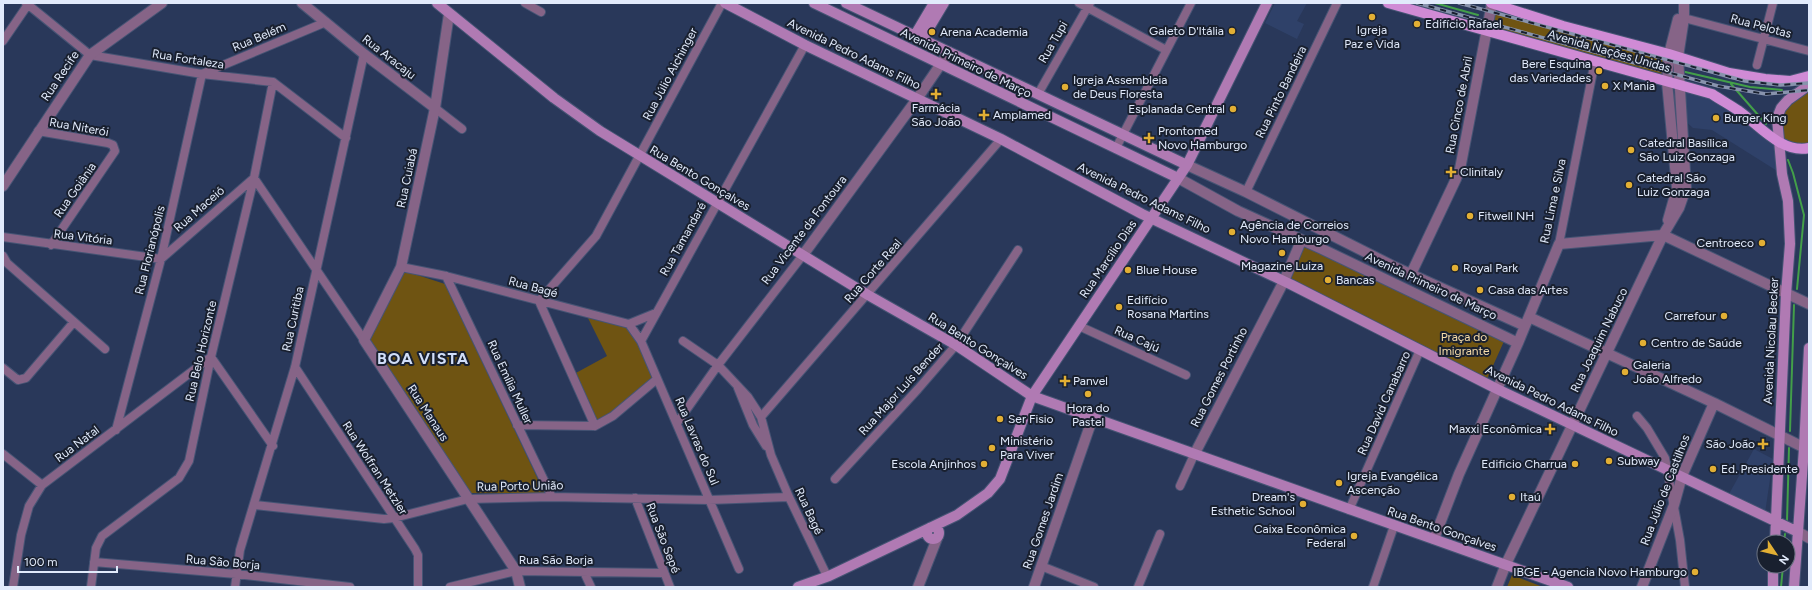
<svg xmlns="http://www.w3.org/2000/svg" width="1812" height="590" font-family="Figtree,sans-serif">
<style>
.built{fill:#2f4169}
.green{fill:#6f5412}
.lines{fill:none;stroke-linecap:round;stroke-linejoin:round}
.stream{stroke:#439f49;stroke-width:2}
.minor-casing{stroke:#465474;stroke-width:10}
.tertiary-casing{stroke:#465474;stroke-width:12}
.secondary-casing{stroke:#465474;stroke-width:12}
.primary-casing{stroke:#465474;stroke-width:12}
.minor{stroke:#866487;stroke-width:8}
.tertiary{stroke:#866487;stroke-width:10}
.secondary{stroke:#b07ab3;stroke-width:10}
.primary{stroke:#d08bd5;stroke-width:10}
.rail-casing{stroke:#8893ad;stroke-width:3.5}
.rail{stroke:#19202f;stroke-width:2;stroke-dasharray:6;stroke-linecap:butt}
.poi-dot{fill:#e2af34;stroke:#19202f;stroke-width:1.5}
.labels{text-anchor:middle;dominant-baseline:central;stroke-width:4;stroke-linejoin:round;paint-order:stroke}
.poi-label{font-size:12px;fill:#e1eafb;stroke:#19202f;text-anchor:start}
.street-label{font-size:12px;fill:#e1eafb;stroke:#19202f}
.park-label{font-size:12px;fill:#f6dca9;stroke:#19202f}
.district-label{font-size:16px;font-weight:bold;letter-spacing:1px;fill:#d1def8;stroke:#19202f}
</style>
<rect width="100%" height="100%" fill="#29385a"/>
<path class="built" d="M1275,3h32l-10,18 7,3 -7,15 -32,-16z
M1678,85l34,9 67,48 3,32 -70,-44 -19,-2 -12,-11z
M1754,449l19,10 -8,54 -36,-19z"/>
<path class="green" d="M1491,13l172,43v21l-174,-51z
M1799,92h10v56l-30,-6 2,-34z
M1302,246l19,5 184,88 -18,40 -201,-99z
M402,270l43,14 100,210 -76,-1 -100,-152z
M587,316l41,10 11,17 15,36 -42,34 -16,10 -22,-49 33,-18z
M1512,575l31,12h-36z"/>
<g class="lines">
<path class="stream" d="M1435,3l43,12
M1681,71l69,16 32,3
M1731,84l35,40
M1808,92h1
M1788,160l5,13 11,42 -7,74
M1790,431l4,-126
M1787,521l2,-73
M1784,542l1,-8
M1781,587l2,-21"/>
<g class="minor-casing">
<path id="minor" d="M26,3l64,52 112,19 71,8 73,56
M525,3l16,9
M1079,3l87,47
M1684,18l125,33
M3,41l26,-38
M1757,65l16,-62
M1038,94l52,-91
M435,108l27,21
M38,131l70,12 5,2 2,6 -64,94
M1116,148l75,-145
M1246,192l91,-189
M3,237l158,22 93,-81 110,162
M1559,244l36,-183
M3,256l4,7 98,86
M401,267l45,9 183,48 27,-11
M446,276l106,221
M629,324l12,17 98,228
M1079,326l107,49
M641,341l164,-296
M683,341l35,24 30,32 13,20 10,38 18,42 38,79
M295,367l120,182 3,6v32
M3,368l15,12 8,-2 47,-55
M738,388l15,37 13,21
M1637,416l10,12 18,30 15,82 5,47
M761,417l240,-278
M677,423l41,-58 85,-110
M517,425l78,1 18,-10 44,-37
M595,426l-56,-125 57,-65 126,-233
M116,430l45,-171 41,-185 124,-52
M3,454l39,31
M835,479l83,-90 38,-44 62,-95
M1180,486l14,-31
M635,498l35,89
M255,505l129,14 10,-1 74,-19 84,-2 157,3 80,-3
M1349,510l71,-160
M94,562l142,12 114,13
M1041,566l53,21
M584,572l7,15
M13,587l8,-52 8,-29 13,-21 169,-128 62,89
M91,587l5,-39 6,-12 77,-58 10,-17 22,-104 43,-179 19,-96
M235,587l5,-37 55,-183 69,-313
M450,587l66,-16 147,2
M1138,587l22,-53
M1373,587l21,-61"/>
</g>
<g class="tertiary-casing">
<path id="tertiary" d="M302,3l62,51 71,54
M449,14l-14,94 -34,159 -37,73 152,231 4,16
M1187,165l59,27 149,75 130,59
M1178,178l60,33 84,38 196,94
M3,186l87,-131 72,-52
M1668,220l9,-32 -10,-106 2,-28 9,-35
M1663,235l146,69
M803,255l114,-156 32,-47
M1411,274l45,-95 4,-10 32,-166
M1529,317l185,86 95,47
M1194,455l90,-174 17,-40
M1798,532l11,6
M1434,539l25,-65 59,-131 41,-99 104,-9
M918,587l20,-51
M1034,587l59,-170
M1497,587l9,-23 157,-329 16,-27 7,-20 -8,-131 6,-39v-15
M1642,587l32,-82 8,-29 32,-73"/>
</g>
<g class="secondary-casing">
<path id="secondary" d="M437,3l117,95 46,33 268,164 88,50 76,51 536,191
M725,3l80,42 196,94 141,75 150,71 205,104 301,143
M814,3l364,175
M846,3l341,162
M915,35l19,-32
M923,38l21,-35
M927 533a6 6 0 1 1 12 0a6 6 0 1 1-12 0Z
M1775,542l11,-248 4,-50 -2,-43 -6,-27 -5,-56 4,-10 7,-8 21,-15
M798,587l31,-11 128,-61 31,-22 12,-14 32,-83 155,-231 80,-162
M1773,587v-21
M1794,587l10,-139 5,-100"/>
</g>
<g class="primary-casing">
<path id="primary" d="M1388,3l324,91c9,6 18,11 27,17 20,14 43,43 70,37
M1491,3l72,23 106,28 60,19 36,6 25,2 19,-5"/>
</g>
<use href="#minor" class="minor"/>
<use href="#tertiary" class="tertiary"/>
<use href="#secondary" class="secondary"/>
<use href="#primary" class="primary"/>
<g class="rail-casing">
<path id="rail" d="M1417,3l301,83 48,8 43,-4
M1459,3l286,78 35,4 29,-2"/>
</g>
<use href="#rail" class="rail"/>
</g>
<g class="poi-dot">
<circle cx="1372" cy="17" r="4"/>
<circle cx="1417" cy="24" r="4"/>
<circle cx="1232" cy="31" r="4"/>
<circle cx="932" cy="32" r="4"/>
<circle cx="1599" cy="71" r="4"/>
<circle cx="1605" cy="86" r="4"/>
<circle cx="1065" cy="87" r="4"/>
<path d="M934 88h4v4h4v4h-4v4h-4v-4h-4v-4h4z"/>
<circle cx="1233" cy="109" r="4"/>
<path d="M982 109h4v4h4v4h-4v4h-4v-4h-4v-4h4z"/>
<circle cx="1716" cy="118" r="4"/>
<path d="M1147 132h4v4h4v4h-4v4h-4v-4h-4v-4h4z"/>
<circle cx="1631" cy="150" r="4"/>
<path d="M1449 166h4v4h4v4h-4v4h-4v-4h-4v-4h4z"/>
<circle cx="1629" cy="185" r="4"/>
<circle cx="1470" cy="216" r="4"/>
<circle cx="1232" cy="232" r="4"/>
<circle cx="1762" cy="243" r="4"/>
<circle cx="1282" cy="253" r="4"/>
<circle cx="1455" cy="268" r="4"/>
<circle cx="1128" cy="270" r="4"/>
<circle cx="1328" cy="280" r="4"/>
<circle cx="1480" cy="290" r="4"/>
<circle cx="1119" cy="307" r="4"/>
<circle cx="1724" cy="316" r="4"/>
<circle cx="1643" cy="343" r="4"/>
<circle cx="1625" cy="372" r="4"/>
<path d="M1063 375h4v4h4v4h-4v4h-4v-4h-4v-4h4z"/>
<circle cx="1088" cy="394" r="4"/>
<circle cx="1000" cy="419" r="4"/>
<path d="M1548 423h4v4h4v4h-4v4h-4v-4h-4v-4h4z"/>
<path d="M1761 438h4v4h4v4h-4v4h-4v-4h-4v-4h4z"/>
<circle cx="992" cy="448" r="4"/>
<circle cx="1609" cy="461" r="4"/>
<circle cx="984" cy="464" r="4"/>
<circle cx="1575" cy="464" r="4"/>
<circle cx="1713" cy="469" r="4"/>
<circle cx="1339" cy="483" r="4"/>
<circle cx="1512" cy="497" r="4"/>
<circle cx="1303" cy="504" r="4"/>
<circle cx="1354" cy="536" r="4"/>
<circle cx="1695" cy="572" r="4"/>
</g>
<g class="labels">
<g class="poi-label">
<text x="1425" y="24">Edifício Rafael</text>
<text x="1372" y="30" text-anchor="middle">Igreja<tspan x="1372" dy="14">Paz e Vida</tspan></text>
<text x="1224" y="31" text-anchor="end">Galeto D'Itália</text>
<text x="940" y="32">Arena Academia</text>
<text x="1591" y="64" text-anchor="end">Bere Esquina<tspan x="1591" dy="14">das Variedades</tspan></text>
<text x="1073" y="80">Igreja Assembleia<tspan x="1073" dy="14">de Deus Floresta</tspan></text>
<text x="1613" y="86">X Mania</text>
<text x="936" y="108" text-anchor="middle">Farmácia<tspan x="936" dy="14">São João</tspan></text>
<text x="1225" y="109" text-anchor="end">Esplanada Central</text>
<text x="993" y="115">Amplamed</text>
<text x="1724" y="118">Burger King</text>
<text x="1158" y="131">Prontomed<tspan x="1158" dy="14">Novo Hamburgo</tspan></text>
<text x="1639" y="143">Catedral Basílica<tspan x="1639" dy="14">São Luiz Gonzaga</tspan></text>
<text x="1460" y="172">Clinitaly</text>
<text x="1637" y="178">Catedral São<tspan x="1637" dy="14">Luiz Gonzaga</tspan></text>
<text x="1478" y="216">Fitwell NH</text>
<text x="1240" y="225">Agência de Correios<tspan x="1240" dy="14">Novo Hamburgo</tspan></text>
<text x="1754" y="243" text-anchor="end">Centroeco</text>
<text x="1282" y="266" text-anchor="middle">Magazine Luiza</text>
<text x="1463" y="268">Royal Park</text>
<text x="1136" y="270">Blue House</text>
<text x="1336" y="280">Bancas</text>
<text x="1488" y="290">Casa das Artes</text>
<text x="1127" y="300">Edifício<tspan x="1127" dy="14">Rosana Martins</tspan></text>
<text x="1716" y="316" text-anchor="end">Carrefour</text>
<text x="1651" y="343">Centro de Saúde</text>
<text x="1633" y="365">Galeria<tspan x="1633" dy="14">João Alfredo</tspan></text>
<text x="1073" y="381">Panvel</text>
<text x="1088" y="408" text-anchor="middle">Hora do<tspan x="1088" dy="14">Pastel</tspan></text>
<text x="1008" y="419">Ser Fisio</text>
<text x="1542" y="429" text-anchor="end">Maxxi Econômica</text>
<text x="1000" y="441">Ministério<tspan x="1000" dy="14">Para Viver</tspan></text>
<text x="1755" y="444" text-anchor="end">São João</text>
<text x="1617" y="461">Subway</text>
<text x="976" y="464" text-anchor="end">Escola Anjinhos</text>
<text x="1567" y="464" text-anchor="end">Edificio Charrua</text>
<text x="1721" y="469">Ed. Presidente</text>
<text x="1347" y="476">Igreja Evangélica<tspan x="1347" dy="14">Ascenção</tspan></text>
<text x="1295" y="497" text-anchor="end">Dream's<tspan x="1295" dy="14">Esthetic School</tspan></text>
<text x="1520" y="497">Itaú</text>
<text x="1346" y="529" text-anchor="end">Caixa Econômica<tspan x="1346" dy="14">Federal</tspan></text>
<text x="1687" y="572" text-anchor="end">IBGE - Agencia Novo Hamburgo</text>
</g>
<g class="street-label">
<text transform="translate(1761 26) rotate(15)">Rua Pelotas</text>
<text transform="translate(259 37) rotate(-23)">Rua Belém</text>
<text transform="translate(1053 42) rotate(-60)">Rua Tupi</text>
<text transform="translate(1609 51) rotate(16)">Avenida Nações Unidas</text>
<text transform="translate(854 54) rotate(26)">Avenida Pedro Adams Filho</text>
<text transform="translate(389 57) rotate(38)">Rua Aracaju</text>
<text transform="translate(188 59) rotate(9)">Rua Fortaleza</text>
<text transform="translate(966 63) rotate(26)">Avenida Primeiro de Março</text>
<text transform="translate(670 74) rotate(-62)">Rua Júlio Aichinger</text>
<text transform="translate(60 76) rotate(-56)">Rua Recife</text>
<text transform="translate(1281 92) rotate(-64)">Rua Pinto Bandeira</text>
<text transform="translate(1459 105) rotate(-79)">Rua Cinco de Abril</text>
<text transform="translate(79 127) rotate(10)">Rua Niterói</text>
<text transform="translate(407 178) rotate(-78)">Rua Cuiabá</text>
<text transform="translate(700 178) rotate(31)">Rua Bento Gonçalves</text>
<text transform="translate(75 190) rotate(-55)">Rua Goiânia</text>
<text transform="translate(1144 198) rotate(26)">Avenida Pedro Adams Filho</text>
<text transform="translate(1553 201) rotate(-78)">Rua Lima e Silva</text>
<text transform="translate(199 209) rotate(-41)">Rua Maceió</text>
<text transform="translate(804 230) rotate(-53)">Rua Vicente da Fontoura</text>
<text transform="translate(83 237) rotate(7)">Rua Vitória</text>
<text transform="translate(683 239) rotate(-61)">Rua Tamandaré</text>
<text transform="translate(150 250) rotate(-76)">Rua Florianópolis</text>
<text transform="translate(1108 259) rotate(-56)">Rua Marcílio Dias</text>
<text transform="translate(873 271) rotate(-49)">Rua Corte Real</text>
<text transform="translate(1431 286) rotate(25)">Avenida Primeiro de Março</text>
<text transform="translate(533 287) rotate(15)">Rua Bagé</text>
<text transform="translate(293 319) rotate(-78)">Rua Curitiba</text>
<text transform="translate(1137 339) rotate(24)">Rua Cajú</text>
<text transform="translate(1599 340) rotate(-64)">Rua Joaquim Nabuco</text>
<text transform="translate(1771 341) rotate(-87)">Avenida Nicolau Becker</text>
<text transform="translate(978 346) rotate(32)">Rua Bento Gonçalves</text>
<text transform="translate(201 351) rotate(-77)">Rua Belo Horizonte</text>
<text transform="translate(1219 377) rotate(-63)">Rua Gomes Portinho</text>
<text transform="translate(510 382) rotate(65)">Rua Emília Muller</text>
<text transform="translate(901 389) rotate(-48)">Rua Major Luís Bender</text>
<text transform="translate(1552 401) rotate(26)">Avenida Pedro Adams Filho</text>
<text transform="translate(1384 403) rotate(-66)">Rua David Canabarro</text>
<text transform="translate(428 413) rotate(57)">Rua Manaus</text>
<text transform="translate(697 441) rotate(67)">Rua Lavras do Sul</text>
<text transform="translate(77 444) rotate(-37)">Rua Natal</text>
<text transform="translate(375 468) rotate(57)">Rua Wolfran Metzler</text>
<text transform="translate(520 486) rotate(-1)">Rua Porto União</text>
<text transform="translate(1665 490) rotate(-69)">Rua Júlio de Castilhos</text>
<text transform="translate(809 511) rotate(65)">Rua Bagé</text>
<text transform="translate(1043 521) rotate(-71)">Rua Gomes Jardim</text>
<text transform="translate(1442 529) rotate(19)">Rua Bento Gonçalves</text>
<text transform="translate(663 538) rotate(69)">Rua São Sepé</text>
<text x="556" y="560">Rua São Borja</text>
<text transform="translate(223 562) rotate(5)">Rua São Borja</text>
</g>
<g class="park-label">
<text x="1464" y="337">Praça do<tspan x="1464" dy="14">Imigrante</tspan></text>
</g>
<g class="district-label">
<text x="423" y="358">BOA VISTA</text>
</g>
</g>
<rect width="1812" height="590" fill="none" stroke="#e1eafb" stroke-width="8"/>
<g transform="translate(1776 554) rotate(125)"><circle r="19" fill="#19202f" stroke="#697181"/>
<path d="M0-3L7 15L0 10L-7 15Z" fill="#e2af34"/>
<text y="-6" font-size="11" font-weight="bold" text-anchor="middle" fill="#e1eafb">N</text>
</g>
<path d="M18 566v6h99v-6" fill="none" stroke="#e1eafb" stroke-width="2"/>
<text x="24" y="566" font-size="12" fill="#e1eafb" stroke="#19202f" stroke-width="3" paint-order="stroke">100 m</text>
</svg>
